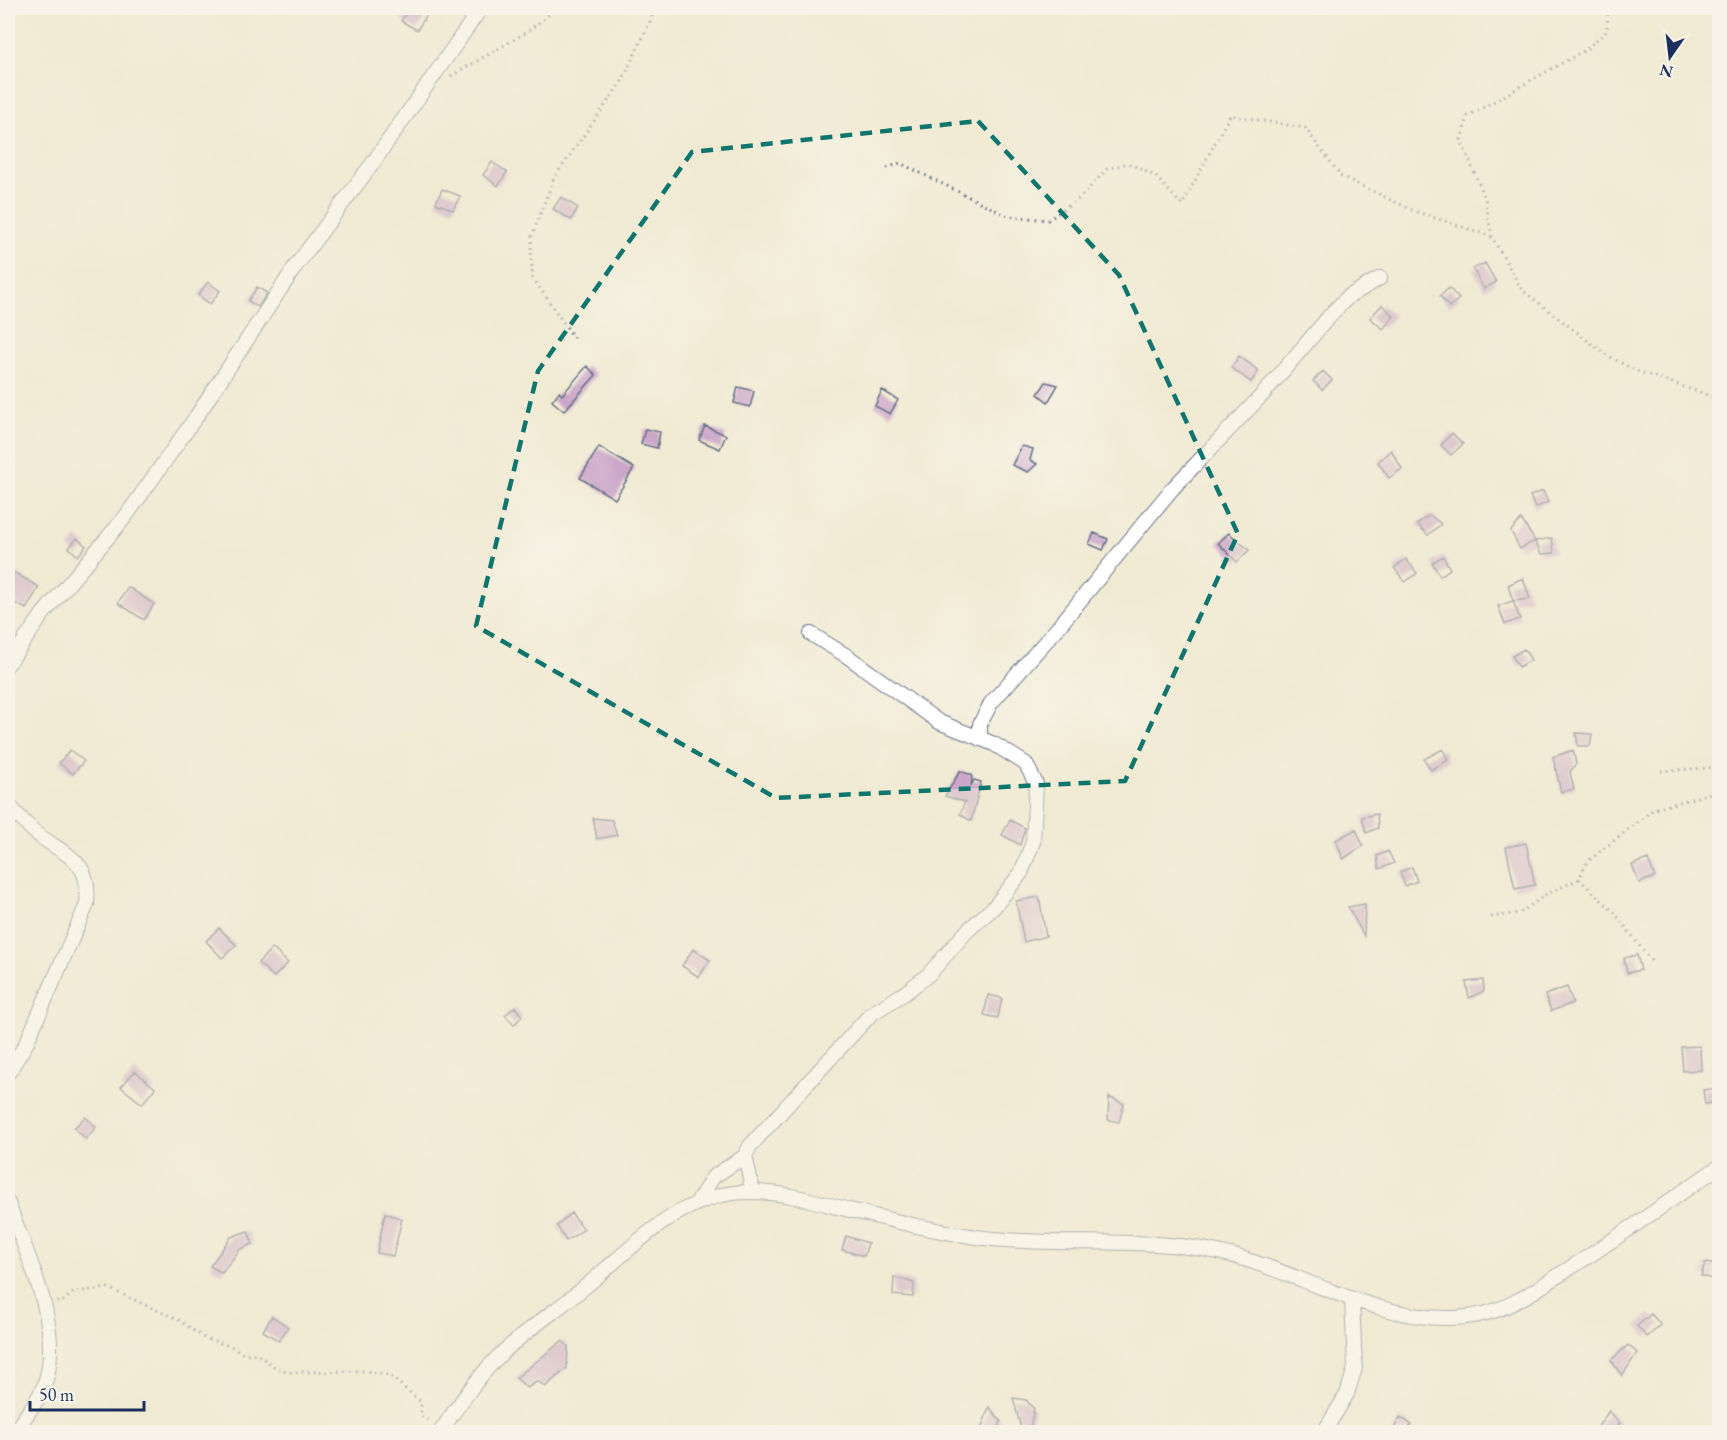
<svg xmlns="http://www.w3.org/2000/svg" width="1727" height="1440" font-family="'EB Garamond',serif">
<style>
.building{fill:#cba6c9}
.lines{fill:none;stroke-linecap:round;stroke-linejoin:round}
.street-casing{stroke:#667087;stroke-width:16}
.path{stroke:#667087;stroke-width:3;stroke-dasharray:1.5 4.5;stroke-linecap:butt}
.street{stroke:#fff;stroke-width:14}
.marked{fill:none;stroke:#0f766e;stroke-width:4.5;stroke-dasharray:12 8;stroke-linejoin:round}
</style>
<rect width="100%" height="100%" fill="#f7f3e8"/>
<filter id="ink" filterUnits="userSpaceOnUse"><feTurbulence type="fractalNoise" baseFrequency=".0167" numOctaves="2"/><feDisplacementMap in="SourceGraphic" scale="12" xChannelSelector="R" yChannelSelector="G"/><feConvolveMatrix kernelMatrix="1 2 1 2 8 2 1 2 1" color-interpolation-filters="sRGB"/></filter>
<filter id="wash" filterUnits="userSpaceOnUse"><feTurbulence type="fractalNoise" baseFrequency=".008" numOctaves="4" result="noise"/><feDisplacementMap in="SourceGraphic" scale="24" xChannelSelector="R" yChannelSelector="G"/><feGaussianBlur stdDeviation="1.35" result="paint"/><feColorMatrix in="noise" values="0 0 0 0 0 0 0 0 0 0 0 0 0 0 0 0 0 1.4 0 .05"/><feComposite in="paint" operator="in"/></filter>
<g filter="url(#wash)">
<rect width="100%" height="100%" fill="#f1ead3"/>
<g id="blocks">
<path class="building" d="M409,8h22l-14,22 -16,-9z
M492,162l15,10 -9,14 -15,-11z
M442,189l18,7 -7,14 -17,-7z
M561,197l17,11 -7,12 -18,-11z
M1485,263l11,19 -12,7 -11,-20z
M208,282l12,9 -10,13 -12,-9z
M257,287l10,6 -9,14 -10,-6z
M1449,288l10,11 -10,8 -9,-11z
M1382,305l12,11 -11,13 -13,-11z
M1239,356l20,15 -8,11 -20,-14z
M587,366l9,9 -32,36 -12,-10 7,-9 3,3z
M1323,371l9,9 -10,10 -9,-9z
M1046,382l12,3 -10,17 -10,-8z
M738,387l16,4 -4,16 -16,-4z
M882,390l16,10 -8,14 -15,-8z
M705,426l21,9 -6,14 -21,-9z
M645,429l15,3 -3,16 -16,-4z
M1452,433l11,11 -12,11 -10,-10z
M1022,446l11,3 -3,11 7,4 -9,8 -16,-7z
M599,447l35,21 -19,31 -35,-21z
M1391,450l11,19 -13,9 -11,-16z
M1543,491l5,11 -13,6 -5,-12z
M1430,515l11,9 -13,11 -11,-11z
M1521,519l14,22 -15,8 -9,-18z
M1094,533l14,6 -5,11 -14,-6z
M1229,533l20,17 -12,12 -19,-19z
M77,538l9,8 -8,10 -9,-8z
M1552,538l2,15 -13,1 -6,-13z
M1443,556l7,13 -10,7 -8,-13z
M1406,559l11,14 -12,9 -11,-14z
M8,569l31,18 -13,22 -18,-10z
M1523,578l7,21 -17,2 -5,-16z
M128,587l26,17 -10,16 -26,-17z
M1513,601l7,18 -15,5 -7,-18z
M1524,649l7,11 -12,7 -7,-11z
M1576,733l16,1 -2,12h-12z
M1443,749l5,11 -17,10 -7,-11z
M70,750l14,11 -11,13 -14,-11z
M1573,750l3,14 -6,8 4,17 -13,3 -8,-35z
M960,771l12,4 -1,11 3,-6 7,2 -10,39 -11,-7 5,-12 -20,-6z
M1377,814l1,14 -12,5 -4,-16z
M593,818l19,2 5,15 -20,4z
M1010,820l15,8 -5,17 -18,-10z
M1356,829l7,17 -20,13 -7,-19z
M1526,843l9,42 -20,4 -9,-42z
M1388,851l6,12 -15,6 -2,-13z
M1648,859l7,18 -16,6 -7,-18z
M1412,867l5,14 -12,5 -5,-14z
M1039,897l7,39 -22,6 -8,-41z
M1365,904l-1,32 -16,-29z
M219,928l17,17 -14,13 -16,-17z
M272,948l16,15 -14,14 -16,-14z
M693,949l17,11 -11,17 -17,-11z
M1637,955l4,15 -14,3 -3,-15z
M1483,980l1,11 -15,7 -3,-16z
M1567,987l6,16 -22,8 -6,-16z
M988,995l14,3 -4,20 -14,-3z
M515,1007l7,9 -8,9 -9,-10z
M1700,1046l1,24 -18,1 -2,-24z
M135,1071l20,17 -13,16 -21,-17z
M1718,1088l1,14 -14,2 -2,-14z
M1109,1097l15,7 -5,18 -11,-2z
M85,1117l11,10 -10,12 -12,-11z
M385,1213l17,6 -9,37 -16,-3z
M571,1213l13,16 -18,12 -9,-15z
M248,1231l5,13 -13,5 -18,24 -12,-7 21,-29z
M846,1236l22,7 -4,13 -22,-6z
M1705,1263l13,2 -5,14 -12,-3z
M894,1277l20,6 -1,14 -20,-2z
M1651,1314l10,11 -14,12 -10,-11z
M272,1316l16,11 -9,14 -16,-10z
M562,1341l6,5 -1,22 -22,19 -7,-6 -11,7 -11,-10z
M1628,1345l9,8 -15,23 -11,-16z
M1013,1398l13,2 8,9 -5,23h-7z
M989,1407l12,14 -4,11h-17z
M1609,1411l11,12 -9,9h-17z
M1400,1417l11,7 -4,8h-15z"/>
</g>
</g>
<g filter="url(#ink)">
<use href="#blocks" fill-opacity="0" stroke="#667087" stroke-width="1.5"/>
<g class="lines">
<g class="street-casing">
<path id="street" d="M8,664l35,-50 83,-98 70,-99 99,-150 77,-103 109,-156
M980,739v-15l11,-21 64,-72 117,-142 92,-96 69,-81 15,-15 32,-19
M8,804c10,12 20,23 33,33 30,21 50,25 46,67l-61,140 -18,29
M753,1192l-8,-36 5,-10 121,-132 34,-21 24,-19 38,-43 27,-24 27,-34 12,-31 3,-58 -10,-20 -32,-20 -55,-22 -92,-66 -36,-22
M8,1203c19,53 57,127 36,182 -6,18 -20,31 -29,47
M697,1203l16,-26 32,-21
M440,1432c19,-27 38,-56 62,-79 28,-26 61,-47 90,-72 46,-39 94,-90 159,-89 34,0 66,10 99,18 44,11 88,22 134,28 83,10 169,-4 250,18 77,21 167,78 249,58 27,-6 53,-24 76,-39 55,-34 107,-72 161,-109
M1324,1432l23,-38 8,-26 -3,-69"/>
</g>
<path class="path" d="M1608,8l-1,23 -22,19 -117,66 -7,24 24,58 7,39 30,53 83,64 29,16 86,29
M451,76l76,-44 30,-24
M887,168l13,-5 108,53 40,4 32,-22 27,-29 21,-6 27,13 27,29 48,-90 75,13 36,48 71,34 80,27
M574,338l-41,-60 -2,-20 1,-22 22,-58 68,-97 29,-61 3,-12
M1661,771l59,-4
M1579,879l35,33 38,50
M1491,917l29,-4 25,-18 34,-16 8,-17 67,-53 66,-18
M57,1302h5l12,-10 34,-4 71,32 25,18 29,9 11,7h13l19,14 15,4 72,-1 26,4 32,27v14l10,6"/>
<use href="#street" class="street"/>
</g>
</g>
<path d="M0 0H1727V1440H0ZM978,121l141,154 119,259 -113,247 -349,17 -300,-172 62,-255 154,-219z" fill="#f1ead3" fill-opacity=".55" fill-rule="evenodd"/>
<path class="marked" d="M978,121l141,154 119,259 -113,247 -349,17 -300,-172 62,-255 154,-219z"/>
<rect width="1727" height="1440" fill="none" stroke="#f7f3e8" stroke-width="30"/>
<g transform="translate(1670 57) rotate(194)" stroke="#f7f3e8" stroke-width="4.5" paint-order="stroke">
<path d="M0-4.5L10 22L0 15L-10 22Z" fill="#1b2f5e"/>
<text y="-9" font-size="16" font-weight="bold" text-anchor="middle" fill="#1b2f5e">N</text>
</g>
<path d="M30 1401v9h114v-9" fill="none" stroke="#1b2f5e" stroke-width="3"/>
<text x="39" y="1401" font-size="18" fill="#1b2f5e" stroke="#f7f3e8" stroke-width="4.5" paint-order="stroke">50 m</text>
</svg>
